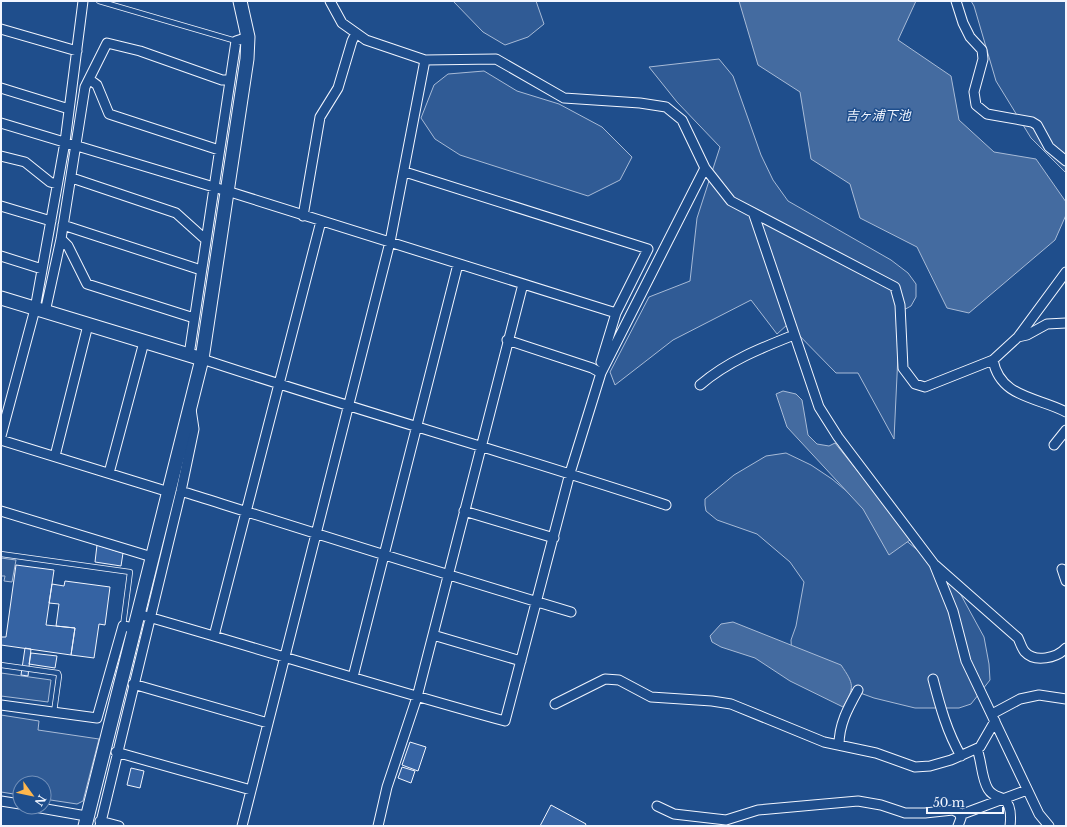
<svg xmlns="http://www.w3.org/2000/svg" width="1067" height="827" font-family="'Libre Baskerville','Noto Sans JP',serif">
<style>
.built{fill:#305b95;stroke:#a8bbd7}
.water{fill:#446ba0;stroke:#a8bbd7}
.building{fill:#3563a3;stroke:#f2f6ff}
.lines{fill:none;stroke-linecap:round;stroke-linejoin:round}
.lane-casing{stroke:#f2f6ff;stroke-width:6}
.street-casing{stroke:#f2f6ff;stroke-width:11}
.secondary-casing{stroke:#f2f6ff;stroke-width:15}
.lane{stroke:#1f4e8c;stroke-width:4.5}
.street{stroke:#1f4e8c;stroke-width:9}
.secondary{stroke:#1f4e8c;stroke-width:13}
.labels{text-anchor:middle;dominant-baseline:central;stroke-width:3;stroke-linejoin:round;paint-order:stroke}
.water-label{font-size:13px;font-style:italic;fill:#f2f6ff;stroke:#1f4e8c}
</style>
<rect width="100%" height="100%" fill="#1f4e8c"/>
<path class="built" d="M453,1h83l8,23 -16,13 -23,8 -22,-13z
M971,1h95v172l-35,-35 -35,-57 -22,-75z
M719,59l14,17 28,79 12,25 15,21 103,59 17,13 8,11v13l-5,9 -11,6 -6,127 -36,-66h-22l-48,-49 -11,10 -26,-34 -78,40 -58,45 -5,-13 39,-75 41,-16 7,-63 23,-71 -43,-45 -28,-35z
M484,71l33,20 42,13 43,23 30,30 -12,23 -32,16 -128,-41 -25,-16 -14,-21 13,-33 14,-11z
M786,453l25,12 21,14 89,74 40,42 23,42 5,27 1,16 -19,24 -12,4h-44l-41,-10 -33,-12 -49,-28 -1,-18 5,-14 8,-44 -14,-20 -33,-28 -40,-14 -11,-9 -1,-6v-6l29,-24 32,-19z
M1,558l15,2 -4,22 -8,-1 1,-5h-4z
M1,673l50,7 -3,22 -47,-6z
M1,715l38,6 -1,9 61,9 -16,62 -6,3 -33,-5v-16h-24v12l-19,-3z"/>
<path class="water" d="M739,1h177l-18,39 53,36 8,44 35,32 42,7 30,43v13l-11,25 -86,73 -22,-5 -30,-61 -57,-29 -10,-34 -39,-25 -11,-67 -42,-27z
M783,391l13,3 6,6 6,35 9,9 12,2 6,-3 57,71 18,26 -21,15 -26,-46 -76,-82 -11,-33z
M733,622l108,43c13,19 14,22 2,42l-53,-26 -35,-23 -34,-11 -9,-5 -2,-6 11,-12z"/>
<path class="building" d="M97,545l26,8 -2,13 -26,-4z
M16,565l38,5 -8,55 29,3 -4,27 -70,-10v-8h5z
M65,581l45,6 -5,38 -6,-1 -5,34 -23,-3 4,-27 -19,-2 3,-22 -10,-1 3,-19 12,2z
M25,648l6,1 -3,27 -7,-1z
M31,653l26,3 -2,12 -26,-4z
M410,742l16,5 -8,24 -16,-6z
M402,767l13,4 -4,12 -13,-5z
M131,768l13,3 -4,17 -13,-3z
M551,805l35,19 -1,2h-45z"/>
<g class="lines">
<g class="lane-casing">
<path id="lane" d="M99,1l137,40
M1,554l129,18 -7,54
M1,665l57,8 1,3 -5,36"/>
</g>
<g class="street-casing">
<path id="street" d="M330,1l12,22 24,17 59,20 71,-1 68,39 76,5 26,4 16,13 23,48 26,33 164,86 5,18 3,63 12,16 10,3 68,-27 25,-23 48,-65
M956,1l7,22 7,14 12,13 1,9 -9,33 2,13 11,9 45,8 5,3 12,22 17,14
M1,29l76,22
M89,79l8,6 12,29 110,36
M1,88l68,21
M1,123l226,68 389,122
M1,156l24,6 25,20 7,2
M405,172l243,77 -32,64 -15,49 1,1
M72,178l104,35 30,27
M1,206l50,15
M754,215l65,192 19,30 96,127 19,47 13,50 73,153 10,12
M303,216l17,-99 18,-29 14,-47 4,-8
M63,225l138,45
M61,239l7,7 19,38 107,34
M1,256l41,13
M45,312l16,-73 24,-152 22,-44 33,8 82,29h8
M1018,337l9,-2 20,-11 19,-1
M507,340l85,28 9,5
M189,355l47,-314 12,-4
M202,359c154,51 310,95 464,146
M993,360c7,38 45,37 73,52
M700,385c28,-24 61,-37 94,-50
M1,436l34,-127 30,-167 18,-141
M1,440l168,52
M1054,445l12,-15
M55,456l33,-131
M109,473l35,-131
M181,491c130,41 259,82 390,121
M1,511l151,46
M464,511l90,27
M935,565l83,73c2,4 4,11 7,14 10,11 32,6 41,-4
M1062,569l4,12
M138,614c123,35 245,74 367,107l65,-248 31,-100 104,-205
M433,635l88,26
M214,636l107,-415
M353,677l105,-413
M933,679c7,27 14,53 28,77
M133,684l135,39
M555,704l50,-25 14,1 32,17 61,4 19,3 93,38 52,11 39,14 15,-1 21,-6 29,-13 15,-26
M1,705l96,13 26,-92 12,2
M992,714l28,-15 19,-4 27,4
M839,745c0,-21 9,-37 19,-55
M977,749c5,13 4,28 11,40 4,7 10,7 16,10 7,6 7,19 6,27
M116,752l135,38
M1,801l19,3
M657,806l17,8 52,6 32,-10 100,-9 23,4 24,8h20l28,-3 6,3 2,5 -3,8
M35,807l51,9
M960,815l67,-25
M100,821l19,5
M100,826l81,-335 13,-62 -3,-20
M242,826l148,-584 35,-182
M378,826l9,-39 30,-90 106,-413"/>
</g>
<g class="secondary-casing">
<path id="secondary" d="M1,298l201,61
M85,826l117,-467 45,-300 1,-22 -8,-36"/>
</g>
<use href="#lane" class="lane"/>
<use href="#street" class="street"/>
<use href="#secondary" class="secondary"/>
</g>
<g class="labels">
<g class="water-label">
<text x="878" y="115">吉ヶ浦下池</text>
</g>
</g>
<rect width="1067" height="827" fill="none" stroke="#f2f6ff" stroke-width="4"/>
<g transform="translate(32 795) rotate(123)"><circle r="19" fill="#1f4e8c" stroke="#7391ba"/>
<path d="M0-3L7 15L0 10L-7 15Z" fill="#ffb74d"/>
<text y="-6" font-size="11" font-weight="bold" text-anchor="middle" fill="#f2f6ff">N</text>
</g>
<path d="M927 807v6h76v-6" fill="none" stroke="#f2f6ff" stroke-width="2"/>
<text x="933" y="807" font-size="12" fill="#f2f6ff" stroke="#1f4e8c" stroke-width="3" paint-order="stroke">50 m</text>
</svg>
